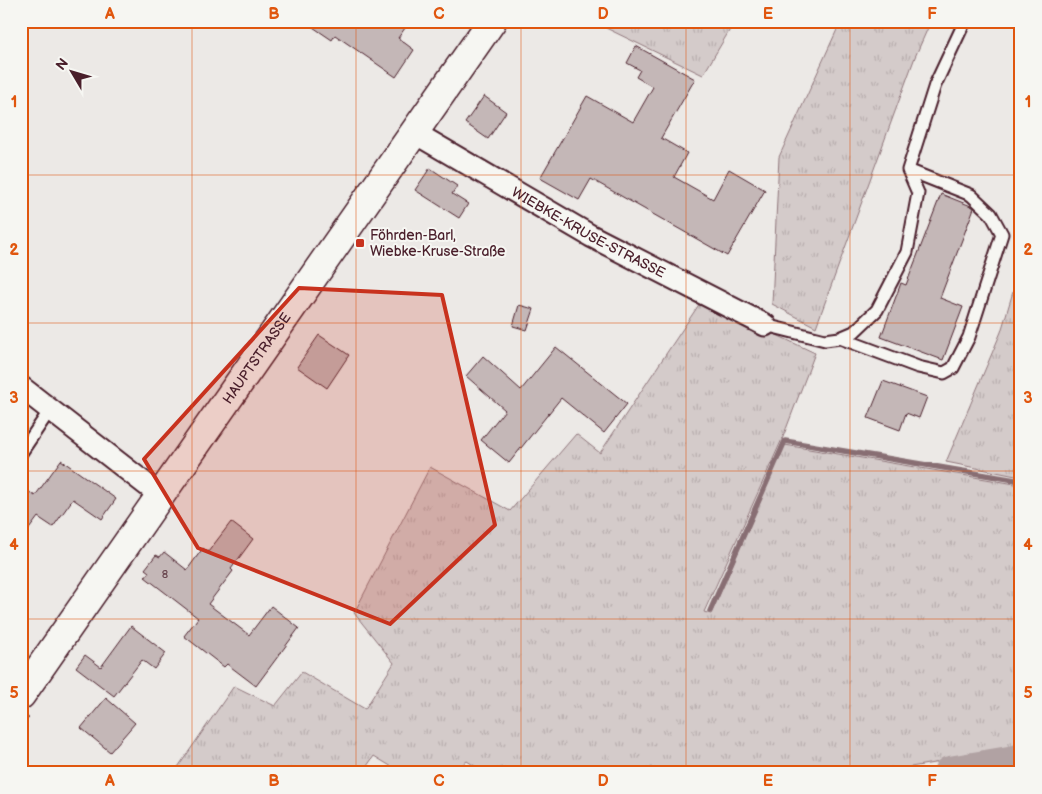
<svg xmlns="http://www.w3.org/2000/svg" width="1042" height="794" font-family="'Balsamiq Sans',sans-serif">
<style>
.grass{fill:url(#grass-tufts);stroke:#8f757a}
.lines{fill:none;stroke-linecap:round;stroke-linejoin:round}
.stream{stroke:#886e73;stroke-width:5.5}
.river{stroke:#b1a2a3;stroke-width:34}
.building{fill:#c4b7b7;stroke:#4a1f2b}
.service-casing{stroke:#4a1f2b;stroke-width:15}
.minor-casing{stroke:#4a1f2b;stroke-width:25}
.primary-casing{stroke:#4a1f2b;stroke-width:31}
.path{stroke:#4a1f2b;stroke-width:3;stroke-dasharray:5 4;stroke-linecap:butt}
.service{stroke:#f6f6f2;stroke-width:11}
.minor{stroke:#f6f6f2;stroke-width:21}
.primary{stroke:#f6f6f2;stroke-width:28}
.marked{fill:#c8321e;fill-opacity:0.2;stroke:#c8321e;stroke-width:4;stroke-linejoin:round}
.grid{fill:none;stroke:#e0560e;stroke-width:1;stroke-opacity:0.55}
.poi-dot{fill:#c8321e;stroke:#f6f6f2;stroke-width:2}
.labels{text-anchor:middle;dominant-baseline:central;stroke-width:4;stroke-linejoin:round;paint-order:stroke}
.number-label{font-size:11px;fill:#68454e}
.street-label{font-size:14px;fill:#4a1f2b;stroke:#f6f6f2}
.poi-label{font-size:14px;fill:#4a1f2b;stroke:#f6f6f2;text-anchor:start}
.neatline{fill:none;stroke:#e0560e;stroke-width:2}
.grid-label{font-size:16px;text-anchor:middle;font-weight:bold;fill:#e0560e}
</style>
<defs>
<pattern id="grass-tufts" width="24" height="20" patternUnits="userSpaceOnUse" patternTransform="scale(1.25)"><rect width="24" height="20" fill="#d4cbca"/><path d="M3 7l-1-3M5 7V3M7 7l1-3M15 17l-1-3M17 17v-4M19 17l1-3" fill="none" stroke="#b8aeae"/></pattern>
</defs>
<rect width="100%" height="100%" fill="#ece9e6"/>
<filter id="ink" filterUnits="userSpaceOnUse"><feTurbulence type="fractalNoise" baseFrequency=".02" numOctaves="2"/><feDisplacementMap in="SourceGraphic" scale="10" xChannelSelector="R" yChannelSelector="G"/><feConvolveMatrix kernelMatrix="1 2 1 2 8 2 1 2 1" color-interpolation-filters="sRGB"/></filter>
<g filter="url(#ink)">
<path class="grass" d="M603,21h132l-32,54 -97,-47z
M834,21h97l-16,36 -99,270 -44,-23 7,-147 61,-134z
M1021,265v212l-75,-15 55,-130z
M702,300l113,53 -32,84 -79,175 7,2 74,-169 236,40v263l-145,25h-390l-19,-12 -16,12h-49l-28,-17 -12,17h-188l60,-87 41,20 27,-34 63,37 29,-46 -40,-50 76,-146 80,44 66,-77 24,19z"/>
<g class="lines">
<path class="stream" d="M710,611l75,-170 236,40"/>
<path class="river" d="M950,773l71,-12"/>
</g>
<path class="building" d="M304,21h106l-12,17 16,12 -18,27 -61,-42 -3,5z
M636,46l59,33 -34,59 26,15 -13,24 39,22 16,-30 36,21 -38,66 -136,-77 -12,21 -39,-22 47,-82 46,26 20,-35 -17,-10 4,-7 -13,-7z
M484,96l22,16 -18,27 -23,-16z
M430,168l27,18 -5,8 16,10 -9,14 -44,-28z
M941,194l30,12 3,2 -34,90 23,9 -20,53 -62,-23 20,-54 5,2z
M519,305l15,4 -7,21 -14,-4z
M319,335l30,20 -22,33 -30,-21z
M556,347l71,57 -23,29 -43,-35 -52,65 -28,-23 24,-30 -39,-34 17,-20 38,34z
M883,381l44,16 -8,21 -13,-5 -6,17 -32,-12z
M61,460l55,39 -14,20 -29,-20 -20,28 -15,-10 -17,23v-54l14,10z
M231,522l22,17 -22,30 2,2 -25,33 41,31 22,-29 28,22 -43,58 -29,-22 -3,3 -40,-31 14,-18 -53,-41 4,-5 -4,-3 11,-14 4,2 4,-5 23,18 16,-22 5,4z
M131,626l35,27 -12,16 -12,-9 -28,36 -38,-29 9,-12 16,12z
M106,698l29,25 -25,29 -29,-24z"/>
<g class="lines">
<g class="service-casing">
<path id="service" d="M765,325l60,15 15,-2 14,-6 23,-22 30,-58 11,-59 -10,-23 27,-85 30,-64
M840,338l78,29 26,6 9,-5 16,-31 33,-103 -11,-20 -20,-19 -63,-25
M21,453l29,-43"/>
</g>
<g class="minor-casing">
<g id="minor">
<path id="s1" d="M415,133l176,103 174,89"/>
<path d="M21,387l140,109"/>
</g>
</g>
<g class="primary-casing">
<g id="primary">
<path id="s2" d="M21,695l471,-674"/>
</g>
</g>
<path class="path" d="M21,726l7,-9"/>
<use href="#service" class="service"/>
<use href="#minor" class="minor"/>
<use href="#primary" class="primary"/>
</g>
</g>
<path class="marked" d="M299,288l143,7 53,230 -105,99 -192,-76 -54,-89z"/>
<path class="grid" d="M192,21v752M356,21v752M521,21v752M686,21v752M850,21v752M21,175h1000M21,323h1000M21,471h1000M21,619h1000"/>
<rect class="poi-dot" x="355" y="238" width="10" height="10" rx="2.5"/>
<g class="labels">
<g class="number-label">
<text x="165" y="574">8</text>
</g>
<g class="street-label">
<text stroke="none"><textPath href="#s1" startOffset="200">WIEBKE-KRUSE-STRASSE</textPath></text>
<text stroke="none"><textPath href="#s2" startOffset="411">HAUPTSTRASSE</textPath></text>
</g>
<g class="poi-label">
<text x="370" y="235">Föhrden-Barl,<tspan x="370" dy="16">Wiebke-Kruse-Straße</tspan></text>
</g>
</g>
<rect width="1042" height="794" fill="none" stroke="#f6f6f2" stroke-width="55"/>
<g transform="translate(72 72) rotate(308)" stroke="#f6f6f2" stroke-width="4" paint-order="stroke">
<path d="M0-4L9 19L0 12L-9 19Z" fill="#4a1f2b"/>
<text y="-8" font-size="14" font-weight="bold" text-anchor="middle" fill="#4a1f2b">N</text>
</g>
<rect x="28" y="28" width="986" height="738" class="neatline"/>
<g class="grid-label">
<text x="110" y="19">A</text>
<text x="274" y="19">B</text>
<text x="439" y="19">C</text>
<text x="603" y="19">D</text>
<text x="768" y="19">E</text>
<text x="932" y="19">F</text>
<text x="14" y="107">1</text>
<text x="1028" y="107">1</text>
<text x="14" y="255">2</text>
<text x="1028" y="255">2</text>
<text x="14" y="403">3</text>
<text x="1028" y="403">3</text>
<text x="14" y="550">4</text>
<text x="1028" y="550">4</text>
<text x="14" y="698">5</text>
<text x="1028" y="698">5</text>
<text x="110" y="786">A</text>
<text x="274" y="786">B</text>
<text x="439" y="786">C</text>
<text x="603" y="786">D</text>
<text x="768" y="786">E</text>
<text x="932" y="786">F</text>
</g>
</svg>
